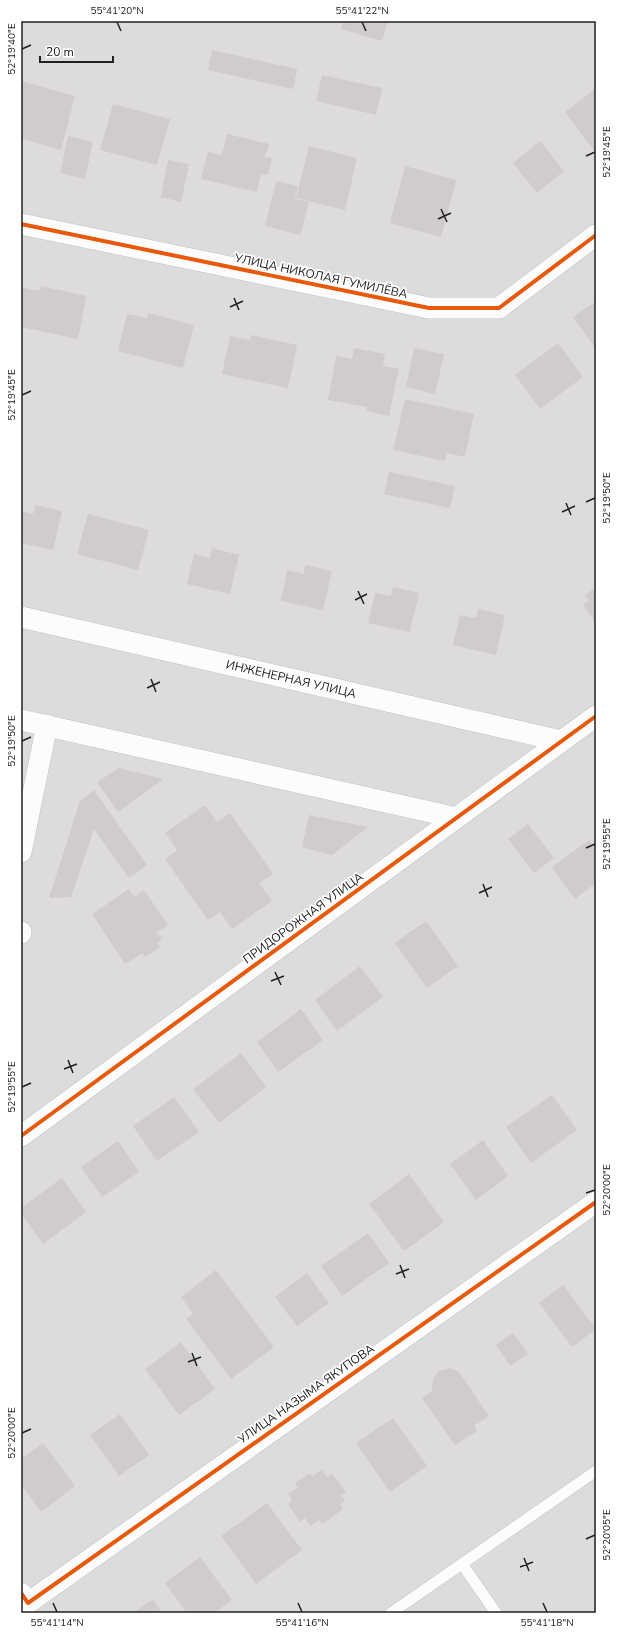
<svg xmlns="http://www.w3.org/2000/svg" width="617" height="1634" font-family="'Nunito Sans',sans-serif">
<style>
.residential{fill:#dddcdb}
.building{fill:#cfcccb}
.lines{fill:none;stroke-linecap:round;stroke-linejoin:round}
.lane-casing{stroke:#c1c1c0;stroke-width:12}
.street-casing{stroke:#c1c1c0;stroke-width:22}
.lane{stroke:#fcfcfc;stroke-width:11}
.street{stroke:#fcfcfc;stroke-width:21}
.cycleway-casing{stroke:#fff;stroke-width:6}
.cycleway{stroke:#e8590c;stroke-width:4}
.ticks{fill:none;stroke:#202020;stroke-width:1.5}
.labels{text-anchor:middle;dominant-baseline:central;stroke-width:3.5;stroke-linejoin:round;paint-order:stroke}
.street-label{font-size:12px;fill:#202020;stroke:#fff}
.neatline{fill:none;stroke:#202020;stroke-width:1.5}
.ticks-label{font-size:10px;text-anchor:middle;fill:#202020}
</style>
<rect width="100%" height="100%" fill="#eeecea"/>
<path class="residential" d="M21,21h575v1592h-575z"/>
<path class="building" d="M343,21h45l-6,20 -41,-12z
M212,50l85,19 -4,20 -85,-19z
M322,75l60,13 -6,27 -60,-14z
M21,81l54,15 -14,54 -38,-11 -2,6z
M596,88v61l-2,2 -29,-39z
M113,104l57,15 -13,46 -57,-15z
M227,134l42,10 -4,13 7,1 -4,17 -7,-1 -4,18 -56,-13 7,-27 14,3z
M68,136l25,6 -8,37 -25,-6z
M540,141l24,30 -27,22 -24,-30z
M309,146l48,12 -12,52 -49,-12z
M168,160l21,4 -8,38 -20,-5z
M405,166l51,14 -15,57 -51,-14z
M276,181l22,5 -3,13 14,3 -9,33 -35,-9z
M41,286l45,10 -8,43 -57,-12v-40l18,4z
M595,302l1,2v45l-23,-32z
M148,313l46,12 -11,43 -65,-17 9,-37 20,4z
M251,335l46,10 -9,43 -66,-14 8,-38 20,4z
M558,343l25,34 -43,32 -25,-34z
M354,348l31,6 -2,12 16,3 -10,47 -22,-5v-4l-39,-7 8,-44 16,3z
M414,348l30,6 -9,40 -29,-7z
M405,399l69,15 -9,43 -18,-4 -2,8 -52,-11z
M389,472l66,14 -5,22 -66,-14z
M35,505l27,6 -9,39 -32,-7v-32l12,3z
M88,514l61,16 -11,40 -61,-16z
M212,548l27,7 -9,39 -43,-10 7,-30 16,4z
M305,565l27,6 -9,39 -42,-9 6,-31 17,4z
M393,587l26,6 -9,39 -42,-9 7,-30 16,3z
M596,587v36l-13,-18 6,-5 -4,-5z
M478,609l27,6 -9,40 -43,-10 7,-30 16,3z
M119,768l44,11 -45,33 -21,-30z
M94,790l53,75 -18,13 -35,-49 -23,68 -22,1 31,-97z
M205,805l12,17 13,-9 43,61 -14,9 13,18 -40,28 -12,-17 -12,8 -43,-61 12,-9 -12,-17z
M309,815l59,12 -36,28 -30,-8z
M528,824l26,34 -20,15 -26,-34z
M589,840l7,9v34l-21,16 -23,-32z
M129,889l5,8 10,-7 24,35 -11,7 5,7 -5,4 3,4 -15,10 -3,-4 -17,11 -33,-50z
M426,921l32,45 -31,22 -32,-45z
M360,966l23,31 -46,34 -22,-31z
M301,1009l22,31 -45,32 -21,-30z
M241,1053l25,34 -47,36 -26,-34z
M552,1095l25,35 -46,33 -25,-36z
M174,1097l25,35 -42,29 -24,-35z
M483,1140l25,36 -32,24 -26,-36z
M118,1141l21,31 -37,25 -21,-30z
M409,1174l35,48 -40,29 -35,-47z
M62,1178l24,34 -43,32 -22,-31v-5z
M368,1233l21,30 -47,33 -21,-30z
M216,1270l58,77 -43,32 -45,-60 7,-5 -12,-17z
M307,1273l22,30 -32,23 -22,-29z
M563,1285l33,44 -24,18 -33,-44z
M513,1333l15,21 -18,12 -14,-21z
M181,1342l34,47 -36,26 -34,-46z
M450,1368l9,4 30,44 -15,10 3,5 -22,14 -33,-47 10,-7 1,-12 6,-8z
M120,1414l29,41 -30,21 -29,-41z
M393,1418l34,48 -37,26 -34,-49z
M43,1443l32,43 -34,26 -20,-28v-25z
M322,1470l5,7 5,-3 14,18 -5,4 4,5 -5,4 3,4 -21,15 -3,-4 -9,6 -5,-8 -5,4 -12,-18 4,-4 -4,-6 10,-7 -3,-4 15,-10 2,3z
M267,1503l35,47 -46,34 -35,-48z
M200,1557l32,43 -18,13h-27l-22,-30z
M153,1599l9,14h-29z"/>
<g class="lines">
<g class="lane-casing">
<path id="lane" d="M462,1564l34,49
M391,1613l205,-142"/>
</g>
<g class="street-casing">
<path id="street" d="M21,224l408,84h70l97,-73
M21,617l540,124
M21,720l436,98
M21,852l26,-127
M21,932v1
M21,1136l575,-420
M21,1593l7,10 568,-401"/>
</g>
<use href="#lane" class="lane"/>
<use href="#street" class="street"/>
<g class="cycleway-casing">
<path id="cycleway" d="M21,224l408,84h70l97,-73
M21,1136l575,-420
M21,1593l7,10 568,-401"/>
</g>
<use href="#cycleway" class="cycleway"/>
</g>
<path class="ticks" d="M117,22l4,9M362,22l4,9M22,49l9,-4M586,156l9,-4M441,209l6,13M438,219l13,-6M234,298l5,12M230,307l13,-6M22,395l9,-4M586,502l9,-4M566,503l5,12M562,512l13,-6M358,591l6,13M355,600l12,-6M151,679l5,13M147,688l13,-6M22,741l9,-4M586,848l9,-4M483,884l5,13M479,893l13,-6M275,972l6,13M271,981l13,-5M68,1060l5,13M64,1069l13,-5M22,1087l9,-4M586,1193l9,-3M400,1265l5,13M396,1274l13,-5M192,1353l5,13M188,1362l13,-5M22,1433l9,-4M586,1539l9,-4M524,1558l5,13M520,1567l13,-5M53,1603l4,9M298,1603l4,9M543,1603l4,9"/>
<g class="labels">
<g class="street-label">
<text transform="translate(321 276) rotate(12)">УЛИЦА НИКОЛАЯ ГУМИЛЁВА</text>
<text transform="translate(291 679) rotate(13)">ИНЖЕНЕРНАЯ УЛИЦА</text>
<text transform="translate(303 918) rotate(-36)">ПРИДОРОЖНАЯ УЛИЦА</text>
<text transform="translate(306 1394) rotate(-35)">УЛИЦА НАЗЫМА ЯКУПОВА</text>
</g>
</g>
<rect width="617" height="1634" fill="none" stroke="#ffffff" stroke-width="44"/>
<path d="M40 56v6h73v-6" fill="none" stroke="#202020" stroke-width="2"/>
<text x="46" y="56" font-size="12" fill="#202020" stroke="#ffffff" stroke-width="3" paint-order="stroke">20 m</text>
<rect x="22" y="22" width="573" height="1590" class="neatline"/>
<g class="ticks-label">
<text x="117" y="14">55°41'20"N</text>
<text x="362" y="14">55°41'22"N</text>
<text transform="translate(11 49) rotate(-90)" y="4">52°19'40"E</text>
<text transform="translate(606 152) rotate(-90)" y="4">52°19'45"E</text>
<text transform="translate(11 395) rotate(-90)" y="4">52°19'45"E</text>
<text transform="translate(606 498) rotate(-90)" y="4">52°19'50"E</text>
<text transform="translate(11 741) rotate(-90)" y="4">52°19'50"E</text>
<text transform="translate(606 844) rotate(-90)" y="4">52°19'55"E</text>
<text transform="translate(11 1087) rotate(-90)" y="4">52°19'55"E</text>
<text transform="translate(606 1190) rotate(-90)" y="4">52°20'00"E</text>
<text transform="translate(11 1433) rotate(-90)" y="4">52°20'00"E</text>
<text transform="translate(606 1535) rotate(-90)" y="4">52°20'05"E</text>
<text x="57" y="1626">55°41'14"N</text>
<text x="302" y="1626">55°41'16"N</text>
<text x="547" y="1626">55°41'18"N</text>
</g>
</svg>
